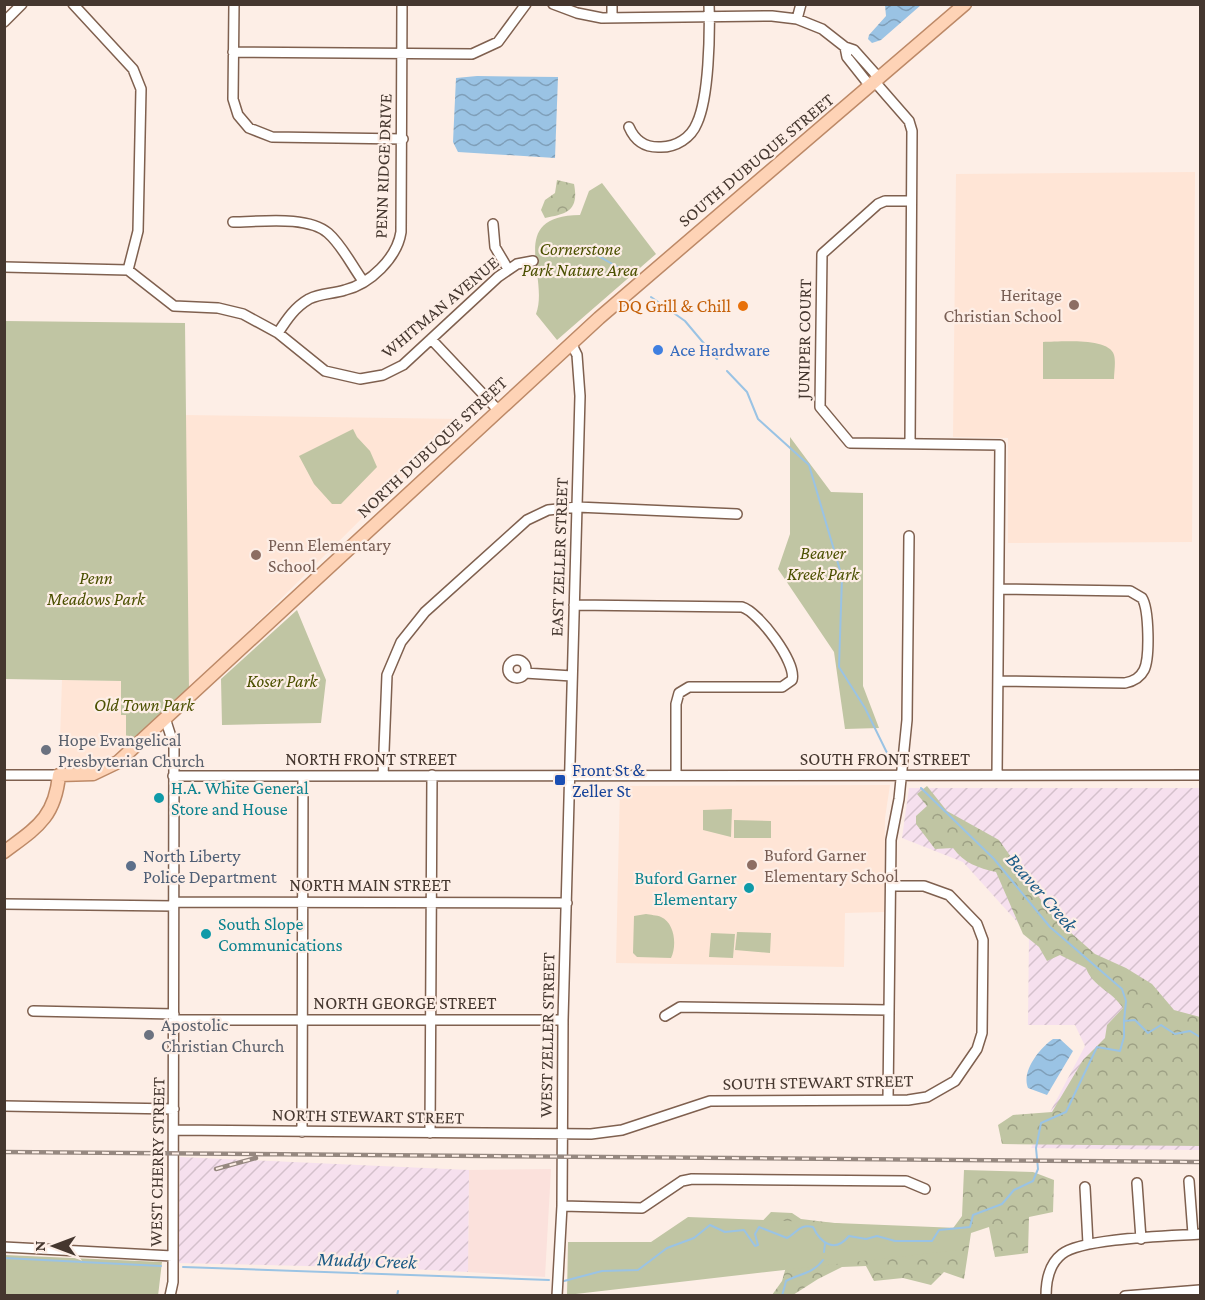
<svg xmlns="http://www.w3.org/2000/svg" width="1205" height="1300" font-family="'Crimson Pro',serif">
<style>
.commercial{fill:#fbe1dc}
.industrial{fill:url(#industrial-furrows)}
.built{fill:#ffe5d6}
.forest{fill:url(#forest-crowns)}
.green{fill:#c0c5a3}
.water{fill:url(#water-waves)}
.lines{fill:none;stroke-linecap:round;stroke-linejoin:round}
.stream{stroke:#9ac3e4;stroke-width:2}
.minor-casing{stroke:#7f604f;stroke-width:12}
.major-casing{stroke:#bd8967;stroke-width:15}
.minor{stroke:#fff;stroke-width:9}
.major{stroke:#fed3b6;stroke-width:12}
.rail-casing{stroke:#968880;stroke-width:4.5}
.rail{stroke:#fdeee6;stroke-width:2;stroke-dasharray:7;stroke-linecap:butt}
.education-dot{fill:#8d6e63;stroke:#fdeee6;stroke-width:2}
.food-dot{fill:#e8710a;stroke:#fdeee6;stroke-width:2}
.shop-dot{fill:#3f7fe0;stroke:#fdeee6;stroke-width:2}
.worship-dot{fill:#6b7280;stroke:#fdeee6;stroke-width:2}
.transit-dot{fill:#1a4fb4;stroke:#fdeee6;stroke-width:2}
.culture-dot{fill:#0f9aa8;stroke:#fdeee6;stroke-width:2}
.service-dot{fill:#5c6f8a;stroke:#fdeee6;stroke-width:2}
.labels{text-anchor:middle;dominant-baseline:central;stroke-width:4.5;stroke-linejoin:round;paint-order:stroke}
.street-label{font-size:18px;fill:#45372f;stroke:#fdeee6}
.park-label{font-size:18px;font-style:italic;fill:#4b5000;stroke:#fdeee6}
.education-label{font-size:18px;fill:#785e54;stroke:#fdeee6;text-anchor:start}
.food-label{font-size:18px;fill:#c56008;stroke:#fdeee6;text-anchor:end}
.shop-label{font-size:18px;fill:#366cbe;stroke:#fdeee6;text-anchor:start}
.worship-label{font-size:18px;fill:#5b616d;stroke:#fdeee6;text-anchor:start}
.transit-label{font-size:18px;fill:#164399;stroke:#fdeee6;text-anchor:start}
.culture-label{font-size:18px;fill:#0d838f;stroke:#fdeee6;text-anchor:start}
.service-label{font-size:18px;fill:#4e5e75;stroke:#fdeee6;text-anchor:start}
.water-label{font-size:20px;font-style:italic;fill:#1a5a85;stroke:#fdeee6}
</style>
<defs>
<pattern id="industrial-furrows" width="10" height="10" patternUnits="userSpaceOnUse" patternTransform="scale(1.5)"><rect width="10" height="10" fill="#f6e0ee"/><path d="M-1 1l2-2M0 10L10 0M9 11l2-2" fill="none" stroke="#d4c1cc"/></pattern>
<pattern id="forest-crowns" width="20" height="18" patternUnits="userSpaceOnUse" patternTransform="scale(1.5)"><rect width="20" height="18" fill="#c0c5a3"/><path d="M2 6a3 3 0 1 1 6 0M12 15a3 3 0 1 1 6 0" fill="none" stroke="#9ea185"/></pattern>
<pattern id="water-waves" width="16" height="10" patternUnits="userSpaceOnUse" patternTransform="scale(1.5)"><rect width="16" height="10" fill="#9ac3e4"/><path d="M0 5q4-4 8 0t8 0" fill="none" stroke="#7f9fb9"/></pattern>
</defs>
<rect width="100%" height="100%" fill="#fdeee6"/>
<path class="commercial" d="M551,1169l-6,108 -77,-5 1,-102z"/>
<path class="industrial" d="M909,788h291v362l-169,-2 54,-102 -10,-21h-47l1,-90 -66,-73 -61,-24z
M180,1157l289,13 -1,102 -77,-4 -213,-5z"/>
<path class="built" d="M1195,172l-3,370 -184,1v-105l-55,-1 3,-263z
M184,415l278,4 -273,271z
M62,680l59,1v33l5,1v20l7,8 -16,14 -20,11 -38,3z
M890,785l-5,33 -1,94 -39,1 -1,54 -228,-4 4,-177z"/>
<path class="forest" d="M557,180l17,4c5,26 -6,30 -29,34l-4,-8 4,-10 10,-7z
M927,786l20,25 52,29 54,77 42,37 31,14 26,16 22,26 26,7v129l-198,-2 -4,-19 15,-10 39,-3 31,-52 22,-22 2,-13 16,-17c-12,-18 -30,-21 -37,-40l-26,-13 -13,6 -8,-14 -16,-13 -27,-62c-18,-4 -32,-9 -43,-24l-18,1 -19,-25v-8l11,-10 -10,-12z
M964,1170l69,2 21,8 -1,32 -24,5 -1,36 -33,4 -6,-30 -18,6 -7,46 -20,-7 -13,13 -28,-7 -29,3 -8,-15 -24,1 -24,12 -25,16h-21l10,-14 6,-21 -32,-32 15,-16 21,1 9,6 58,7 92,5 11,-15z"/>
<path class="green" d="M602,183l54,71 -99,86 -21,-26c14,-37 -31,-98 44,-99l9,-24z
M5,321l180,2 4,367 -56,53 -7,-8v-20h-5v-34l-116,-2z
M1043,342c16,0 66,-5 71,13 2,7 0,17 0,24h-71z
M353,429l4,8 13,14 7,16 -36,37h-9l-18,-20 -15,-28z
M790,437l41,55 32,1v193l16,42 -34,1 -11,-77 -56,-83 12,-35z
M297,610l29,70 -5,43 -99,2 -1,-46z
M732,809l-1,28 -28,-7v-20z
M734,820l37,1v17h-37z
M646,914c4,1 11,1 15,3 14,6 16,29 10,41l-34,-1 -4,-4 1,-37z
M737,932l34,1 -1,20 -35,-3z
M711,933l24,1 -2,24 -24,-1z
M688,1217l270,11v22l-391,45 1,-53h83z
M5,1255l157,7 -4,34 -153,-1z"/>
<path class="water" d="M885,5h36l-40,35 -9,3 -4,-4 1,-4 17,-19z
M477,76l81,1 -3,81 -97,-6 -5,-10 3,-64z
M1053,1039h7l13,12 -26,44 -19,-7c-7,-17 12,-40 25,-49z"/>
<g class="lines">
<path class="stream" d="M559,252l34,1 30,17
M651,297l34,24 32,38
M727,371l20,21 11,27 51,46 33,112 -3,90 26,41 26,53
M921,788l73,71 56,68 72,62 4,12 -2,20
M824,1252l1,-8
M4,1258l157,8
M183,1267l366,13
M564,1281l38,-10 36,-1 29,-22 27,-10 16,-13 15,7 19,-2 11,16 3,-1 -3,-11 4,-7 28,11c11,-6 12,-14 26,-11 8,17 22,26 36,9l17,3 11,-3 18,5h37l7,-11 31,-3 3,-12 29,-11 12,-14 19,-9 5,-12 -2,-21 5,-25 25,-11 31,-65 23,4 4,-14v-16l11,-1 13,13 13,-8 14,9 15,-3 10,6
M397,1296l1,-5
M782,1296l4,-15c13,-7 28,-8 37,-21"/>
<g class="minor-casing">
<path id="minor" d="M73,4l60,65 8,20 -3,142 -10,39
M234,4l-1,95 5,16 11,13 23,9 131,2
M553,4l24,9 25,5 170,-2 25,3 25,10 23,18 9,3 25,28
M612,4v14
M797,19l4,-15
M4,22l18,-18
M845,47l2,10 23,29
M233,52l239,2 26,-12 28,-38
M875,82l34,39 3,10 -2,313
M629,127c6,14 16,21 32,20 15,0 30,-9 36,-24 12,-26 13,-89 12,-119
M911,201h-26l-7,3 -56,50 -2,153 30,36 150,2 -3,330
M233,222c26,0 74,-7 95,11 14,12 24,33 35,48
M493,224l2,23 13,22
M4,267l124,3 46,36 44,2 25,6 35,19 47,38 35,8 23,-4 20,-10 95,-88 19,-13 16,-3
M278,333c9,-14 17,-26 31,-34 12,-6 24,-5 36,-9 25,-6 52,-32 56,-58l1,-228
M431,339l67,71
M574,605l168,2c17,5 55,56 50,73l-10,7h-93l-10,6 -3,11v70
M508 669a9 9 0 1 1 18 0a9 9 0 1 1-18 0Z
M525,673l47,3
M998,681l127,2c9,-2 15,-5 19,-13 6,-12 5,-61 -2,-72l-12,-7 -131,-2
M165,718l9,28 -1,536 -3,14
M4,775h55
M173,776l1027,-1
M383,776l4,-101 14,-33 24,-30 102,-92 21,-10 29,-3 160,7
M174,902l393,1
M4,904l170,2
M33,1011l141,3
M665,1016l15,-9 209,3
M174,1020h389
M888,1100l3,-260 8,-41 8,-79 2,-184
M4,1106l170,3
M174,1130l417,4 31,-4 88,-29 198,-1 19,-3 28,-16 22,-32 5,-16 1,-93 -6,-16 -28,-29 -25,-9h-32
M302,1132l1,-356
M430,1133l2,-358
M1189,1181l4,53
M1137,1183l4,56
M1085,1187l3,57
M562,1206l80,2 40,-27 10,-2 214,2 19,8
M4,1247l168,9
M557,1296l5,-90 1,-186 17,-624 -3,-41 -6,-12
M1046,1296c0,-16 3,-32 16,-42 20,-16 109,-18 138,-20
M1125,1296l75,-6"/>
</g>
<g class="major-casing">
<path id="major" d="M4,852c32,-24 51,-34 55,-77l34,-1 25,-12 481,-444 366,-314"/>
</g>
<use href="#minor" class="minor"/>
<use href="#major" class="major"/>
<g class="rail-casing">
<path id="rail" d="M4,1152l1196,10
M216,1169l40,-11"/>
</g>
<use href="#rail" class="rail"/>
</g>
<g class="education-dot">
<circle cx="1074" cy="305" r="6"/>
<circle cx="256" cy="555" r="6"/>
<circle cx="752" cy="865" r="6"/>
</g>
<circle class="food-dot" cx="743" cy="306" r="6"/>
<circle class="shop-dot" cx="658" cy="350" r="6"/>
<g class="worship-dot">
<circle cx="46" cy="750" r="6"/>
<circle cx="149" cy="1035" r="6"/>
</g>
<rect class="transit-dot" x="554" y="774" width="12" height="12" rx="3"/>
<g class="culture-dot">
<circle cx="159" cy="798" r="6"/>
<circle cx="749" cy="888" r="6"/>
<circle cx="206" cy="934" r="6"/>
</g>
<circle class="service-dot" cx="131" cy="866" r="6"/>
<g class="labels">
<g class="street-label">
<text transform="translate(756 160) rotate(-40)">SOUTH DUBUQUE STREET</text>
<text transform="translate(383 166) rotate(-88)">PENN RIDGE DRIVE</text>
<text transform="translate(440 307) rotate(-40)">WHITMAN AVENUE</text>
<text transform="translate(804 339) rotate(-89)">JUNIPER COURT</text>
<text transform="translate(432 447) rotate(-43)">NORTH DUBUQUE STREET</text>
<text transform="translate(559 557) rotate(-88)">EAST ZELLER STREET</text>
<text x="371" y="759">NORTH FRONT STREET</text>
<text x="885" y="759">SOUTH FRONT STREET</text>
<text x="370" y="885">NORTH MAIN STREET</text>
<text x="405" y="1003">NORTH GEORGE STREET</text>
<text transform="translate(547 1035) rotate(-89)">WEST ZELLER STREET</text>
<text transform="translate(818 1082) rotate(-1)">SOUTH STEWART STREET</text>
<text transform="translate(368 1116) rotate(1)">NORTH STEWART STREET</text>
<text transform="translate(157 1162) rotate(-89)">WEST CHERRY STREET</text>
</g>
<g class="park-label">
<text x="580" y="249">Cornerstone<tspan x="580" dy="21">Park Nature Area</tspan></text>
<text x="823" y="553">Beaver<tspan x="823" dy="21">Kreek Park</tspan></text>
<text x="96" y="578">Penn<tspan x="96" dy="21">Meadows Park</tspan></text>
<text x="282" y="681">Koser Park</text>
<text x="144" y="705">Old Town Park</text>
</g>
<g class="education-label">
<text x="1062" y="295" text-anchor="end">Heritage<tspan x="1062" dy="21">Christian School</tspan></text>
<text x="268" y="545">Penn Elementary<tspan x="268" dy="21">School</tspan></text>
<text x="764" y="855">Buford Garner<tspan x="764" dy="21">Elementary School</tspan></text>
</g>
<g class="food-label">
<text x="731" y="306">DQ Grill &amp; Chill</text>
</g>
<g class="shop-label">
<text x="670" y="350">Ace Hardware</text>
</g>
<g class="worship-label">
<text x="58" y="740">Hope Evangelical<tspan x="58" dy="21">Presbyterian Church</tspan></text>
<text x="161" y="1025">Apostolic<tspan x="161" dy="21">Christian Church</tspan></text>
</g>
<g class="transit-label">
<text x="572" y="770">Front St &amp;<tspan x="572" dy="21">Zeller St</tspan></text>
</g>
<g class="culture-label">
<text x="171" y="788">H.A. White General<tspan x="171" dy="21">Store and House</tspan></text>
<text x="737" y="878" text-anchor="end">Buford Garner<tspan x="737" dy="21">Elementary</tspan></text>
<text x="218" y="924">South Slope<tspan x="218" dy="21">Communications</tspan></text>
</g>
<g class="service-label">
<text x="143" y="856">North Liberty<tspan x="143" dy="21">Police Department</tspan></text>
</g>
<g class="water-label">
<text transform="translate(1042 892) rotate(49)">Beaver Creek</text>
<text transform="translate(367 1260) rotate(2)">Muddy Creek</text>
</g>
</g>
<rect width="1205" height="1300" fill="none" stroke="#45372f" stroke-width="12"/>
<g transform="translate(54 1246) rotate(270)" stroke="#fdeee6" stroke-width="4.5" paint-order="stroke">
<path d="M0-4.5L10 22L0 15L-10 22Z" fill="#45372f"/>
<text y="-9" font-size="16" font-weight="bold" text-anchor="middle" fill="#45372f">N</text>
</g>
</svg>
